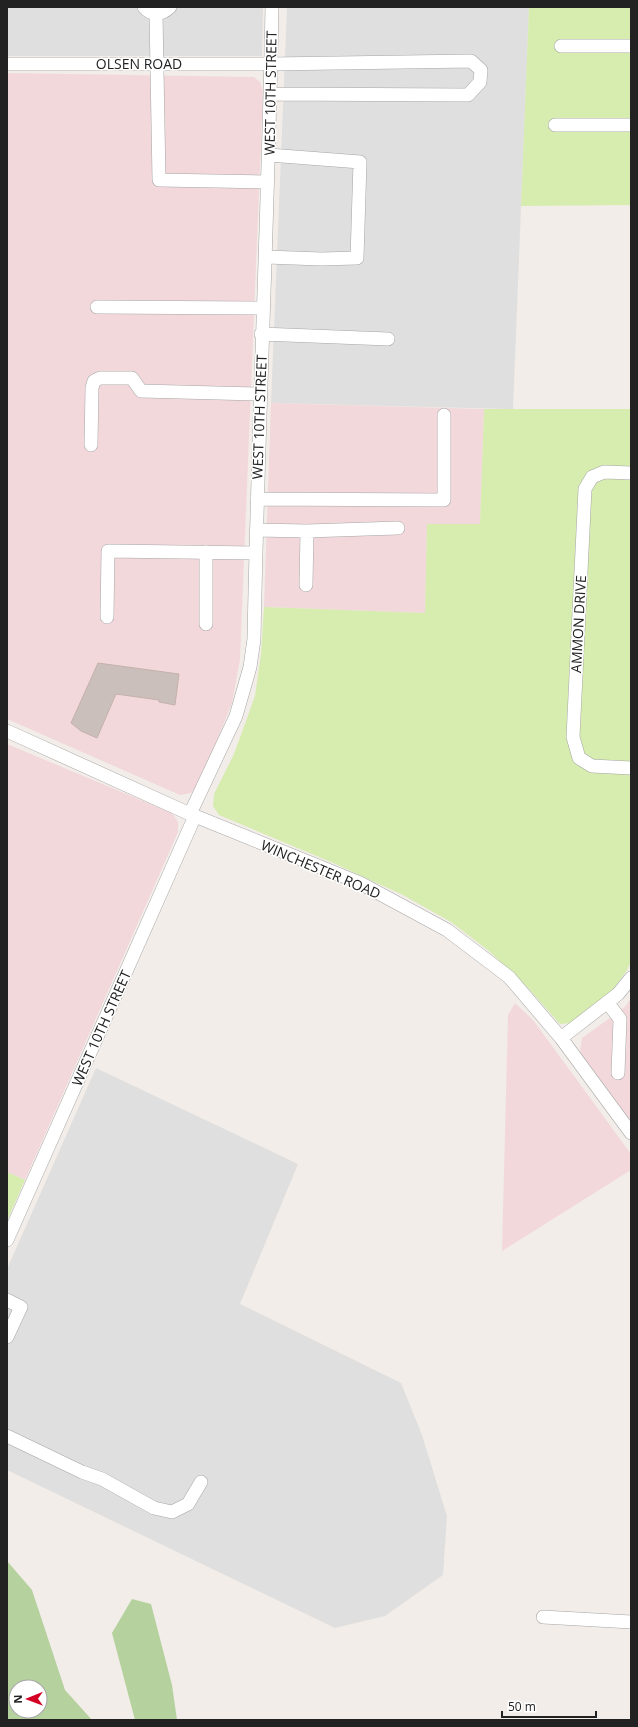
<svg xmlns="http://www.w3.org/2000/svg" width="638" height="1727" font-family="'Open Sans',sans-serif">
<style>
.residential{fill:#e0dfdf}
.commercial{fill:#f2d8db}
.grass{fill:#d7ecaf}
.forest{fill:#b5d19d;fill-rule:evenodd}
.building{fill:#cabfbb;stroke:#c4b1aa}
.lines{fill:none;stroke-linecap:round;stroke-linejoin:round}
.minor-casing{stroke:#a6a6a6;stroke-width:14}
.minor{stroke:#fff;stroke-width:13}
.labels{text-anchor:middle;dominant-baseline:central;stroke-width:3;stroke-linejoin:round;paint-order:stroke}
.street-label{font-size:14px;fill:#222;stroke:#fff}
</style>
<rect width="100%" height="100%" fill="#f2ede8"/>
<path class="residential" d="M7,7h256l-1,49h-255z
M287,7h242l-16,402 -242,-6z
M96,1068l202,96 -58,140 161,79 21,52 25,81 -4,59 -58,41 -50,12 -328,-158v-201z"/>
<path class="commercial" d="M7,73l247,4 6,5 3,10 -23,567 -8,44 -32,79 -9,11 -11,2 -173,-76z
M271,403l213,6 -4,115h-53l-2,89 -161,-6z
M7,744l165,69 6,9v10l-153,348 -18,-8z
M631,998v120l-2,1 -47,-60 -2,-9 2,-12 43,-31z
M515,1003l18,17 98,134v16l-129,81 6,-236z"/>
<path class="grass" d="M529,7h102v198l-110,1z
M484,409h147v552l-4,9 -15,21 -40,32 -12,1 -32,-36 -39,-37 -38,-29 -48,-27 -72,-33 -112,-47 -6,-9 1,-12 20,-40 21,-58 6,-42 3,-47 161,6 2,-89h53z
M7,1172l18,8 -18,41z"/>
<path class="forest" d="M7,1561l25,29 33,100 27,30h-85zM16,1687h24v24h-24z
M132,1599l19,5 21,81 5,35h-42l-23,-87z"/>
<path class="building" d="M98,663l81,11 -4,31 -16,-3v-2l-43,-6 -19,44 -16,-7 -10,-8z"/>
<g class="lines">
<g class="minor-casing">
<path id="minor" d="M144,7c7,9 18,8 26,0
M156,14l3,166 107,2
M561,46h70
M7,64h264l200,-3 10,9 -1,12 -12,13 -198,-1
M555,125h76
M266,257l55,2 36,-1 3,-96 -91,-7
M97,307l166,1
M261,334l127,5
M91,445l1,-57 2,-7 6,-3h32l9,13 119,3
M631,473l-27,-1 -12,5 -7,12 -12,248 6,21 13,8 39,2
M257,499l187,1v-85
M256,530l51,1 91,-3
M306,585l1,-54
M107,617l1,-66 148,2
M206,624v-72
M7,731l183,83 170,69 87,47 62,47 52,61 70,95
M190,814l46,-98 14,-49 4,-28c4,-211 14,-421 18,-632
M607,1002l13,17 -2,54
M561,1038l57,-44 13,-16
M7,1240l188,-424
M7,1300l14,7 -14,30
M7,1436l75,36 20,7 52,29 18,4 16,-8 13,-22
M543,1617l88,5"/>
</g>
<use href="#minor" class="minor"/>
</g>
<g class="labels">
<g class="street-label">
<text x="139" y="63">OLSEN ROAD</text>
<text transform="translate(270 93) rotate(-89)">WEST 10TH STREET</text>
<text transform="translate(259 417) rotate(-88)">WEST 10TH STREET</text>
<text transform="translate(578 624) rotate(-87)">AMMON DRIVE</text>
<text transform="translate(321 869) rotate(23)">WINCHESTER ROAD</text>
<text transform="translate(101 1028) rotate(-66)">WEST 10TH STREET</text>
</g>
</g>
<rect width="638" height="1727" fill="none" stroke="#222222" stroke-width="16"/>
<g transform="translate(28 1699) rotate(269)"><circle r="19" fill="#ffffff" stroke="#a7a7a7"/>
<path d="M0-3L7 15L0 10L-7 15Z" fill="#d30023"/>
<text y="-6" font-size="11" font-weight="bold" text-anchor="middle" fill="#222222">N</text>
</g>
<path d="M502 1711v6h94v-6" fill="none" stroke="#222222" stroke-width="2"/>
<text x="508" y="1711" font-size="12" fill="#222222" stroke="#ffffff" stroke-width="3" paint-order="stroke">50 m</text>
</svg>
